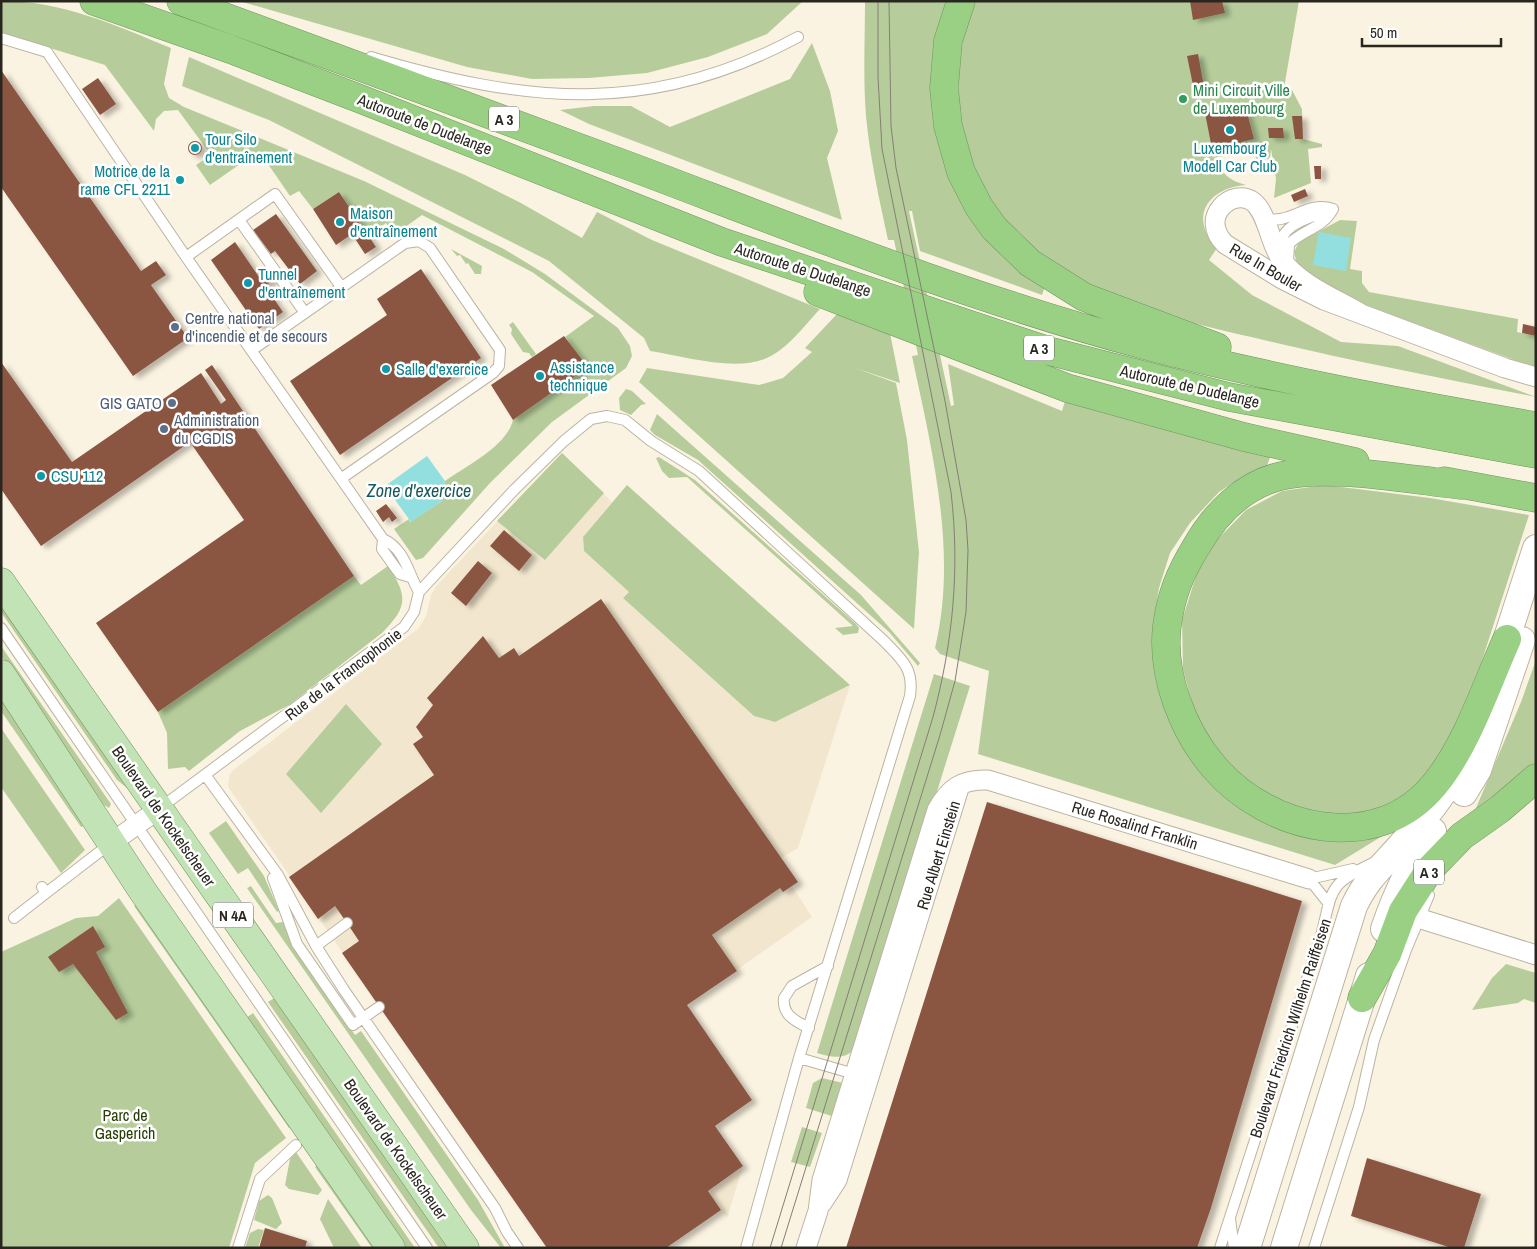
<svg xmlns="http://www.w3.org/2000/svg" width="1537" height="1249" font-family="'Archivo Narrow',sans-serif">
<style>
.built{fill:#f2e7ce}
.green{fill:#b6cd9b}
.water{fill:#93dfe0}
.building{fill:#8a5743;filter:url(#shadow)}
.lines{fill:none;stroke-linecap:round;stroke-linejoin:round}
.service-casing{stroke:#bbb4a3;stroke-width:12}
.minor-casing{stroke:#bbb4a3;stroke-width:21}
.secondary-casing{stroke:#bbb4a3;stroke-width:28}
.primary-casing{stroke:#729461;stroke-width:29}
.motorway-casing{stroke:#729461;stroke-width:29}
.service{stroke:#fff;stroke-width:10}
.minor{stroke:#fff;stroke-width:19}
.secondary{stroke:#fff;stroke-width:26}
.primary{stroke:#c2e3b5;stroke-width:28}
.motorway{stroke:#99d084;stroke-width:28}
.tram{stroke:#847f74;stroke-width:1}
.leisure-dot{fill:#2e9e5b;stroke:#fff;stroke-width:2}
.culture-dot{fill:#0f9aa8;stroke:#fff;stroke-width:2}
.service-dot{fill:#5c6f8a;stroke:#fff;stroke-width:2}
.labels{text-anchor:middle;dominant-baseline:central;stroke-width:5;stroke-linejoin:round;paint-order:stroke}
.shield{fill:#fff;stroke:#696763;stroke-width:1}
.shield-label{font-size:15px;font-weight:bold;fill:#292620}
.leisure-label{font-size:16px;fill:#27864d;stroke:#fff;text-anchor:start}
.street-label{font-size:16px;fill:#292620;stroke:#fff}
.culture-label{font-size:16px;fill:#0d838f;stroke:#fff;text-anchor:start}
.service-label{font-size:16px;fill:#4e5e75;stroke:#fff;text-anchor:start}
.park-label{font-size:16px;fill:#283d03;stroke:#fff}
.water-label{font-size:18px;font-style:italic;fill:#18585a;stroke:#fff}
</style>
<defs>
<filter id="shadow"><feDropShadow dx="5.5" dy="3" stdDeviation="2.5" flood-color="#0004"/></filter>
</defs>
<rect width="100%" height="100%" fill="#fbf3e1"/>
<path class="built" d="M562,453l50,49 -29,35 1,14 45,41 -6,6 131,118 21,6 75,-37 -52,163 -17,10 11,28 20,31 -125,88 65,95 -37,26 28,40 -16,52 -6,-8 -55,38h-119l-319,-461 1,-11 3,-5 187,-143 7,-12 5,-21 6,-10z"/>
<path class="green" d="M1,1c62,0 114,24 170,47l-7,36 5,14 15,9 180,74 140,68 41,25 73,54 12,18 2,10 -6,12 -74,54 -62,61 -67,75 -7,2 -22,-31 15,-10 1,3 32,-21 3,-20c21,-15 62,-35 68,-61l75,-53 -23,-30 29,-21 -62,-44 -110,-57 -28,20 -8,-12 -18,12 -29,-43 -26,17 -14,-18 -9,5 -31,-45 -49,34 -14,-20 15,-10 -33,-45 -14,1 -8,8 -2,12 -49,-66 -104,-32z
M239,1h564l-36,33 -59,23 -61,16 -58,5 -57,1 -65,-12z
M865,1h82l-6,143 104,142 -3,9 -122,-44 -8,-40h-3l42,195 3,-1 -6,-41 114,47 4,-13 204,59 -3,9 -25,11 -23,15 -29,31 -20,30 -11,35 -6,38 4,47 74,123 166,31 -62,38 -357,-111 11,-83 -49,-17 -5,-6c23,-96 -3,-197 -23,-292l6,-1 -24,-115h-6c-9,-42 -18,-82 -22,-124 -3,-38 -1,-77 -1,-115z
M974,1h325l-15,87 8,2 10,19 1,30 19,5v3l-14,2 3,34 -37,15 2,-19 -5,-30 -1,10 -13,1 -4,-10 -39,8c7,15 16,23 32,27 -38,3 -58,32 -29,63l-8,12 43,35 89,47 57,4 138,51c-90,-18 -179,-35 -268,-56 -77,-18 -164,-36 -228,-86 -78,-60 -100,-163 -66,-254z
M812,43l18,48 8,40 -11,27 15,62 -253,-96 -29,-14 34,-4h37l39,21 120,-48z
M189,57l276,118 56,28 61,35 15,-26 55,28 168,69c-15,16 -31,38 -51,48 -32,16 -85,-1 -119,-6l-6,-13 -95,-77 -280,-141 -87,-34z
M1340,220l17,1 -7,48 12,2v12l7,9 149,27 -1,13 19,4v32l-169,-62 -39,-19 -30,-19 -4,-16 5,-10z
M451,249l31,17 -1,8h-6l-7,-11 -2,1 -6,-9 -3,1z
M837,314l53,19 10,50 -45,-15 41,15 11,57 12,112 -5,77 -275,-247 8,-14 112,17 24,-7 29,-26 -7,-4z
M513,322l23,32 -4,3 -3,-4 -6,-1 -12,-18 1,-5 -3,-4z
M626,389l6,2 14,13 -5,1 -10,10 -11,-5 -1,-12z
M657,414l204,181 59,68 -2,3 -29,-34 -191,-172 -43,-25 -5,-5z
M562,453l42,40 -59,67 -48,-39z
M659,457l36,23 161,144 3,4 -1,5 -15,2 -8,-7 18,-2 -166,-149 -18,1 -7,-7 -6,-13z
M627,485l223,200 -75,37 -21,-6 -131,-118 6,-6 -45,-41 -1,-14z
M1325,485l105,13 99,17 -61,189 -45,79 -28,22 -59,13 -47,-13 -28,-14 -24,-20 -21,-22 -21,-34 -12,-46 -1,-49 15,-47 20,-33 29,-30 36,-19z
M388,566c20,30 20,41 -6,67l-93,72 -49,26 -51,40 -4,-4 -17,2 -1,-36 -9,-21 196,-136 7,9z
M1,596l131,196 -15,-12 -116,-168z
M1,646l110,158 -2,4 -5,-3 -103,-149z
M1536,660v104l-21,21 -42,30 48,-113z
M934,674l36,12 -113,361c-12,13 -24,11 -40,6z
M1,691l84,134 -4,2 -80,-116z
M346,704l36,40 -61,69 -35,-39z
M1,728l84,122 -24,23 -60,-86z
M226,821l38,55 15,35 -2,1 -29,-44 -10,6 -29,-41z
M251,886l25,37 7,-1 10,23 62,90 6,-4 117,169 27,48h-4l-30,-38 -224,-322z
M119,898l167,240 -31,25 -26,85h-228v-296l75,-34 22,-2z
M139,902l155,223 -5,3 -155,-222z
M1506,964l30,9v30l-12,-4 -6,4 -46,7 20,-32z
M279,995l174,253h-14l-171,-246z
M253,1013l162,235h-14l-158,-228z
M822,1078l21,5 -8,34 -29,-9 7,-25z
M802,1127l20,6 -12,34 -19,-5z
M296,1152l26,38 -4,5 -29,-6 -4,-4 5,-26z
M320,1163l59,85h-7l-57,-81z
M268,1195l4,3 10,25 -6,6 -22,-9 5,-19z
M328,1199l34,49h-28l-14,-29z
M258,1229l6,1 -6,18h-13l5,-15z"/>
<path class="water" d="M1319,232l32,6 -5,33 -33,-6z
M427,456l18,25 -3,20 -31,21 -26,-36z"/>
<path class="building" d="M1190,1h32l3,12 -32,7z
M1198,54l6,33 -10,3 -7,-34z
M1,70l140,201 15,-10 10,14 -15,10 37,53 -55,38 -132,-189z
M98,78l18,26 -16,11 -18,-26z
M1245,105l9,34 -42,10 -7,-36z
M1292,116h10l1,23h-8z
M1268,128h15l1,10h-15z
M188 148a7 7 0 1 1 14 0a7 7 0 1 1-14 0Z
M1314,166h7v13h-6z
M1305,189l3,7 -14,6 -3,-7z
M339,192l37,55 -11,7 -13,-20 -16,11 -23,-36z
M276,214l41,57 -17,13 -25,-33 -4,3 -18,-24z
M235,242l24,35 9,-7 7,9 -10,7 18,26 -24,17 -48,-69z
M421,269l60,89 -141,97 -50,-74 97,-66 -10,-16z
M1523,324l13,3v9l-14,-3z
M564,336l24,31 -75,53 -22,-35z
M1,362l71,100 129,-89 20,31 5,-4 -21,-30 7,-5 142,211 -196,136 -62,-89 148,-103 -54,-78 -149,104 -40,-57z
M386,504l11,14 -5,4 -3,-5 -6,5 -7,-11z
M504,530l28,25 -13,16 -29,-25z
M478,561l14,12 -26,33 -15,-13z
M601,599l197,283 -15,10 -3,-4 -68,47 25,36 -50,34 65,95 -37,26 28,40 -35,25 13,19 -55,38h-119l-205,-295 17,-12 -12,-18 -12,-17 -17,13 -29,-42 145,-102 -21,-31 10,-7 -7,-10 17,-22 -6,-7 56,-62 16,22 15,-10 5,8z
M987,802l315,99 -91,307 -14,40h-351z
M93,926l12,21 -9,5 32,61 -12,7 -43,-56 -14,8 -11,-15z
M1367,1158l114,36 -17,54h-12l-101,-32z
M265,1228l42,13 -2,7h-46z"/>
<g class="lines">
<g class="service-casing">
<path id="service" d="M1,38l46,14 139,205 197,282c22,10 25,34 36,53
M371,57c155,46 279,60 427,-20
M1263,218c28,8 43,-18 70,-9
M239,220l66,93
M1281,250c-4,-27 33,-33 52,-41
M186,257l89,-63 67,94
M1288,262l1,-18c15,-15 33,-15 44,-35
M252,350l153,-107 14,-2 11,7 70,102 -1,16 -6,7 -151,105
M383,539l-1,10 15,21 3,4 10,3
M1,628l426,620
M206,776l72,99 38,71 28,44 151,218 12,24 11,16
M160,808l244,-181 10,-15 5,-20 95,-102 50,-49 27,-22 16,-3 18,4 26,21 48,30 185,170c18,19 30,27 26,55l-111,362 -53,190
M273,878l24,66 56,81 26,-18
M42,887l4,6 65,-50
M1329,904l-20,-25 44,-10
M14,918l32,-25
M316,946l31,-23
M809,1028c-14,-7 -27,-13 -25,-30l8,-12 36,-20
M799,1058l59,17
M1230,1219l4,29
M238,1248l22,-69 36,-34
M1220,1248l101,-312c12,-47 6,-51 52,-73
M1314,1248l45,-141 15,-67 32,-90 23,-55"/>
</g>
<g class="minor-casing">
<path id="minor" d="M1360,313c-26,-15 -61,-29 -79,-54 -11,-15 -14,-48 -29,-58 -19,-13 -54,15 -27,43l57,35 42,21 181,68 31,9
M111,843l48,-34
M1418,918l118,37
M822,1203l15,-23 123,-395
M806,1248l12,-37 4,-31 115,-370c12,-22 25,-31 51,-30l321,99"/>
</g>
<g class="secondary-casing">
<path id="secondary" d="M1500,659l36,-111
M1464,793l14,-23 44,-130
M1384,929c12,-35 27,-68 49,-98
M1247,1248l107,-342c14,-29 26,-37 46,-60 25,-28 43,-50 62,-82
M1284,1248l85,-272"/>
</g>
<g class="primary-casing">
<path id="primary" d="M1,582l464,666
M1,674l141,216 249,358"/>
</g>
<g class="motorway-casing">
<path id="motorway" d="M94,1l136,48 133,51 359,142 327,109 180,46 307,57
M181,1c152,56 305,111 456,168 167,63 334,130 507,176 128,34 261,58 392,81
M961,1l-13,40 -4,47 4,38 13,46 18,35 15,21 36,35 54,34 133,50
M818,292l249,96 177,49 111,25
M1444,481l92,17
M1461,485c-51,-5 -131,-21 -180,-9 -38,9 -66,38 -85,71 -16,26 -25,48 -29,79 -6,49 16,105 47,141 55,64 163,89 221,17 32,-39 51,-98 72,-145
M1362,998l25,-44 16,-43 27,-42 32,-33 38,-27 36,-31"/>
</g>
<use href="#service" class="service"/>
<use href="#minor" class="minor"/>
<use href="#secondary" class="secondary"/>
<use href="#primary" class="primary"/>
<use href="#motorway" class="motorway"/>
<path class="tram" d="M770,1248l163,-531c20,-75 27,-148 18,-225l-69,-343 -4,-72v-76
M781,1248l159,-513 15,-54 11,-69 2,-62 -2,-30 -21,-119 -49,-233 -5,-42 -2,-125"/>
</g>
<circle class="leisure-dot" cx="1183" cy="99" r="5"/>
<g class="culture-dot">
<circle cx="1230" cy="130" r="5"/>
<circle cx="195" cy="148" r="5"/>
<circle cx="180" cy="180" r="5"/>
<circle cx="340" cy="222" r="5"/>
<circle cx="248" cy="283" r="5"/>
<circle cx="386" cy="369" r="5"/>
<circle cx="540" cy="376" r="5"/>
<circle cx="41" cy="476" r="5"/>
</g>
<g class="service-dot">
<circle cx="175" cy="327" r="5"/>
<circle cx="172" cy="403" r="5"/>
<circle cx="164" cy="429" r="5"/>
</g>
<g class="labels">
<g class="shield">
<rect x="489" y="106.5" width="30" height="25" rx="4"/>
<rect x="1024" y="335.5" width="30" height="25" rx="4"/>
<rect x="1414" y="859.5" width="30" height="25" rx="4"/>
<rect x="213" y="902.5" width="40" height="25" rx="4"/>
</g>
<g class="shield-label">
<text x="504" y="119">A 3</text>
<text x="1039" y="348">A 3</text>
<text x="1429" y="872">A 3</text>
<text x="233" y="915">N 4A</text>
</g>
<g class="leisure-label">
<text x="1193" y="90">Mini Circuit Ville<tspan x="1193" dy="18">de Luxembourg</tspan></text>
</g>
<g class="street-label">
<text transform="translate(425 124) rotate(21)">Autoroute de Dudelange</text>
<text transform="translate(1266 267) rotate(30)">Rue In Bouler</text>
<text transform="translate(803 269) rotate(18)">Autoroute de Dudelange</text>
<text transform="translate(1190 386) rotate(13)">Autoroute de Dudelange</text>
<text transform="translate(343 674) rotate(-37)">Rue de la Francophonie</text>
<text transform="translate(164 816) rotate(55)">Boulevard de Kockelscheuer</text>
<text transform="translate(1135 825) rotate(17)">Rue Rosalind Franklin</text>
<text transform="translate(938 855) rotate(-73)">Rue Albert Einstein</text>
<text transform="translate(1290 1028) rotate(-72)">Boulevard Friedrich Wilhelm Raiffeisen</text>
<text transform="translate(396 1149) rotate(55)">Boulevard de Kockelscheuer</text>
</g>
<g class="culture-label">
<text x="205" y="139">Tour Silo<tspan x="205" dy="18">d'entraînement</tspan></text>
<text x="1230" y="148" text-anchor="middle">Luxembourg<tspan x="1230" dy="18">Modell Car Club</tspan></text>
<text x="170" y="171" text-anchor="end">Motrice de la<tspan x="170" dy="18">rame CFL 2211</tspan></text>
<text x="350" y="213">Maison<tspan x="350" dy="18">d'entraînement</tspan></text>
<text x="258" y="274">Tunnel<tspan x="258" dy="18">d'entraînement</tspan></text>
<text x="550" y="367">Assistance<tspan x="550" dy="18">technique</tspan></text>
<text x="396" y="369">Salle d'exercice</text>
<text x="51" y="476">CSU 112</text>
</g>
<g class="service-label">
<text x="185" y="318">Centre national<tspan x="185" dy="18">d'incendie et de secours</tspan></text>
<text x="162" y="403" text-anchor="end">GIS GATO</text>
<text x="174" y="420">Administration<tspan x="174" dy="18">du CGDIS</tspan></text>
</g>
<g class="park-label">
<text x="125" y="1115">Parc de<tspan x="125" dy="18">Gasperich</tspan></text>
</g>
<g class="water-label">
<text x="419" y="490">Zone d'exercice</text>
</g>
</g>
<rect width="1537" height="1249" fill="none" stroke="#292620" stroke-width="5"/>
<path d="M1362 38v8h139v-8" fill="none" stroke="#292620" stroke-width="2.5"/>
<text x="1370" y="38" font-size="15" fill="#292620" stroke="#ffffff" stroke-width="4" paint-order="stroke">50 m</text>
</svg>
